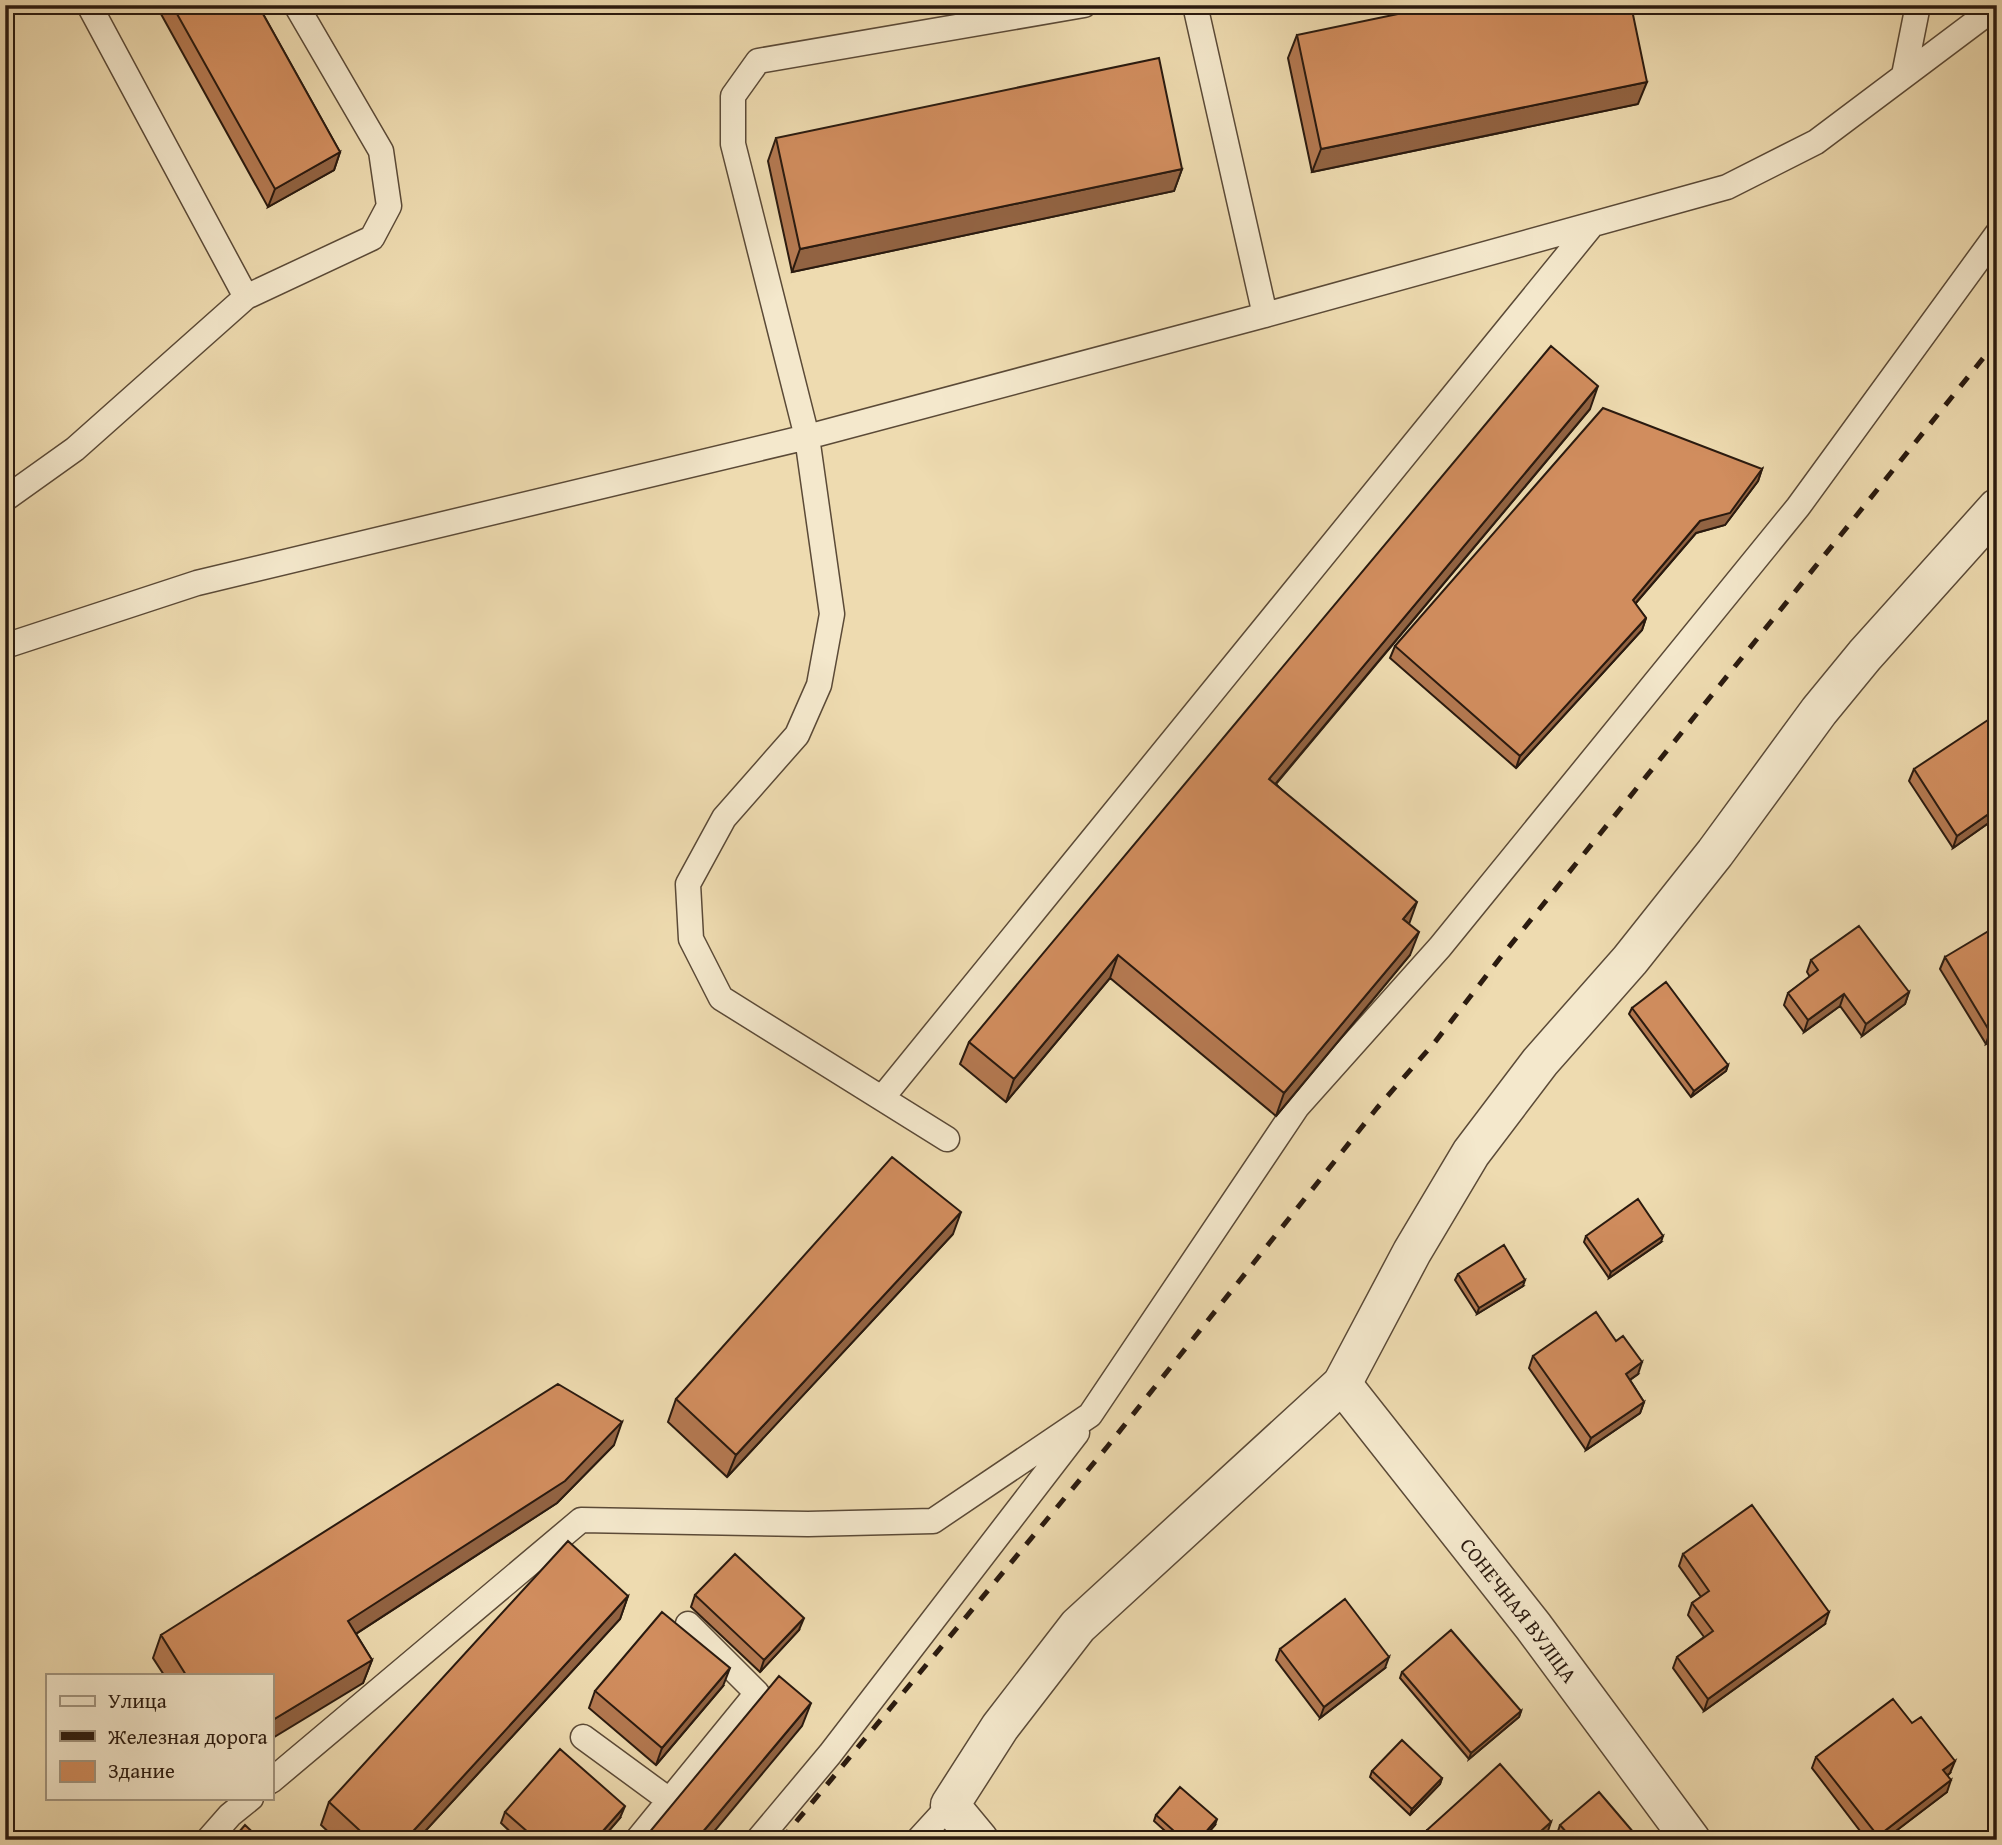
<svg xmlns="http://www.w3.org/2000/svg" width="2002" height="1845" font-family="'Gentium Book Plus',serif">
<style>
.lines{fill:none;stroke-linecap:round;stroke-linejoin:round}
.service-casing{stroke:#5b4a37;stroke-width:27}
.minor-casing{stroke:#5b4a37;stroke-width:41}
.service{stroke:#f4e8cc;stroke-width:24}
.minor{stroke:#f4e8cc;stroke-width:38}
.rail{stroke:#2a1a0f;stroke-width:5;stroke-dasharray:12 12;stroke-linecap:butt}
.wall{fill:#b47951;stroke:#2a1a0f;stroke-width:2}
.shaded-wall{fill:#926342;stroke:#2a1a0f;stroke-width:2}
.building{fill:#d18d5e;stroke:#2a1a0f;stroke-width:2}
.labels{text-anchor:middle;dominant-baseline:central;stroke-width:6;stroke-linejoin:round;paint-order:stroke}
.street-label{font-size:21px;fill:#2a1a0f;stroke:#f4e8cc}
</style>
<rect width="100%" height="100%" fill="#eedbb0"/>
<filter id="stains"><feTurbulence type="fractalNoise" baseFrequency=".00286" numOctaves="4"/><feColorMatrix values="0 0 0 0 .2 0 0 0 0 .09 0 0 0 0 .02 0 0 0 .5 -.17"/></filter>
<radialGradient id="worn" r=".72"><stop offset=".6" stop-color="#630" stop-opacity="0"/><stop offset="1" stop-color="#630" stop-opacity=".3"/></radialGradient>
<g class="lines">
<g class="service-casing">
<path id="service" d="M89,5l157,292
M1195,5l70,310
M1904,75l14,-70
M5,499l70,-50 171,-152 126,-59 17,-32 -8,-55 -85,-146
M5,646l192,-63 610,-146 458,-122 462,-128 89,-45 181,-136
M882,1098l710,-873
M947,1139l-226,-141 -30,-59 -3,-55 36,-66 73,-83 22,-50 13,-71 -25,-177 -74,-293v-48l25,-35 326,-56
M583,1737l86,63
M271,1781l310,-261 227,4 125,-3 157,-106 207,-308 143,-160 358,-440 199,-273
M208,1840l22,-25 21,-17
M637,1840l120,-147 -69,-69
M758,1840l72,-86 247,-321
M918,1840l32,-35"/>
</g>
<g class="minor-casing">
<g id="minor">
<path id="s1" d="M1342,1384l191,242 158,214"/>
<path d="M979,1840l-29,-35 50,-78 78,-101 264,-242 70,-132 59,-99 69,-91 90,-102 85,-107 104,-142 46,-56 132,-147"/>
</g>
</g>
<use href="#service" class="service"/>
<use href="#minor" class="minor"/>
<path class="rail" d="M781,1840l326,-393 270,-339 58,-66 65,-84 497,-617"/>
</g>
<path class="wall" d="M156,5h102l82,147 -6,18 -66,37z
M1297,35l341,69 -326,68 -24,-114z
M776,138l406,31 -8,22 -382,81 -24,-111z
M1590,409l-314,375 133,140 1,31 -134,161 -166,-138 -104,124 -46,-38 9,-22z
M1762,469l-4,12 -33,44 -29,8 -61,71 11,14 -4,12 -126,138 -126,-110 5,-12z
M1914,769l83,48 -44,31 -44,-67z
M1945,957l52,80 -11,7 -46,-75z
M1811,960l98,32 -4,12 -43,32 -22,-30 -36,26 -20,-27 4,-12 22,-16 -3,-5z
M1632,1008l96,57 -2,6 -35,26 -62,-83z
M953,1234l-226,243 -59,-55 8,-23z
M1586,1236l75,6 -52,36 -25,-36z
M1458,1274l65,12 -46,28 -22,-34z
M1533,1356l105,18 -8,6 14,22 -4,11 -54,37 -57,-82z
M614,1445l-57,58 -201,131 16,26 -9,23 -92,-8h-107l-11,-17 8,-23z
M1683,1554l142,70 -121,87 -31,-43 4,-11 27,-20 -16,-22 4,-12 9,-6 -22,-31z
M695,1595l104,35 -39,42 -69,-65z
M628,1596l-8,23 -203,221h-80l-16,-15 8,-23z
M1280,1649l105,19 -65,50 -44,-58z
M1402,1672l119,39 -2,6 -50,42 -69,-81z
M723,1686l-67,79 -67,-57 6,-17z
M1816,1757l134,16 -2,2 -1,17 -63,48h-17l-55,-72z
M1372,1771l70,7 -2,6 -30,31 -40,-38z
M505,1812l115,6 -19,22h-82l-18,-17z
M1156,1815l59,10 -13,15h-27l-21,-19z
M1560,1825l74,8 -3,7h-66l-7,-9z
M1427,1830l120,4 -7,6h-116z"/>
<path class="shaded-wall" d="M1647,82l-9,22 -326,68 9,-23z
M340,152l-6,18 -66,37 7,-18z
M1182,169l-8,22 -382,81 8,-23z
M1598,386l-8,23 -329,392 8,-22z
M1762,469l-4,12 -33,44 -29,8 -68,79 5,-12 67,-79z
M1646,618l-4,12 -126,138 4,-12z
M1997,808v9l-44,31 4,-12z
M1417,902l-8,22 -6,-5z
M1419,932l-9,23 -134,161 8,-23z
M1118,955l-8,23 -104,124 8,-23z
M1909,992l-4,12 -43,32 4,-12z
M1844,994l-4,12 -36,26 4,-12z
M1997,1028v9l-11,7 4,-12z
M1728,1065l-2,6 -35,26 3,-6z
M961,1212l-8,22 -226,243 9,-22z
M1663,1236l-2,6 -52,36 2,-6z
M1525,1280l-2,6 -46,28 2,-6z
M1642,1362l-4,12 -17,12 5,-12z
M1644,1402l-4,11 -54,37 5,-12z
M622,1422l-8,23 -57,58 -217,141 8,-23z
M628,1596l-8,23 -203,221h-12z
M1829,1612l-4,12 -121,87 4,-12z
M804,1618l-5,12 -39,42 4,-12z
M1389,1657l-4,11 -65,50 4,-11z
M372,1660l-9,23 -92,56v-18z
M730,1668l-7,18 -67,79 6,-17z
M811,1703l-9,23 -95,114h-11z
M1521,1711l-2,6 -50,42 2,-6z
M1955,1761l-5,12 -11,8 4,-11z
M1442,1778l-2,6 -30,31 2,-6z
M1951,1780l-4,12 -63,48h-8l2,-4z
M625,1806l-5,12 -19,22h-6z
M1217,1819l-2,6 -13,15h-3z
M1551,1822l-4,12 -7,6h-9z"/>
<path class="building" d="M172,5h86l82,147 -65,37z
M1441,5h190l16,77 -326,67 -24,-114z
M1159,58l23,111 -382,80 -24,-111z
M1551,346l47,40 -329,393 148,123 -14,17 16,13 -135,161 -166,-138 -104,124 -45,-37z
M1603,408l159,61 -32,44 -30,8 -67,79 13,18 -126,138 -125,-110z
M1997,714v94l-40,28 -43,-67z
M1859,926l50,66 -43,32 -22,-30 -36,26 -20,-27 30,-23 -7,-10z
M1997,926v102l-7,4 -45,-75z
M1666,982l62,83 -34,26 -62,-83z
M892,1157l69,55 -225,243 -60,-56z
M1638,1199l25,37 -52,36 -25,-36z
M1504,1245l21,35 -46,28 -21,-34z
M1596,1312l20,29 7,-5 19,26 -16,12 18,28 -53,36 -58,-82z
M558,1384l64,38 -57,59 -217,140 24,39 -101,61v-46h-85l-25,-40z
M1752,1505l77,107 -121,87 -31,-42 36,-26 -21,-28 17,-12 -26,-37z
M568,1541l60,55 -223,244h-35l-41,-38z
M735,1554l69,64 -40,42 -69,-65z
M1345,1599l44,58 -65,50 -44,-58z
M662,1612l68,56 -68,80 -67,-57z
M1451,1630l70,81 -50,42 -69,-81z
M779,1676l32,27 -115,137h-53z
M1893,1699l19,24 9,-6 34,44 -12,9 8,10 -73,56 -62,-79z
M1402,1740l40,38 -30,31 -40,-38z
M560,1749l65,57 -30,34h-58l-32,-28z
M1500,1764l51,58 -20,18h-95l-9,-10z
M1180,1787l37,32 -18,21h-15l-28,-25z
M1599,1792l35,41 -8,7h-53l-13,-15z
M245,1825l16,15h-29z"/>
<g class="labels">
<g class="street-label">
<text stroke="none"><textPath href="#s1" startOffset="287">СОНЕЧНАЯ ВУЛІЦА</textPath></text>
</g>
</g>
<rect width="2002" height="1845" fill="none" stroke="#eedbb0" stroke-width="28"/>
<rect x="7" y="7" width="1988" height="1831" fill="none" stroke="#2a1a0f" stroke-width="3.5"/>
<rect x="14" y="14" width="1974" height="1817" fill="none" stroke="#2a1a0f" stroke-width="2"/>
<rect x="46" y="1674" width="228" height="126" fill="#f4e8cc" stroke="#a39680" stroke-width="2"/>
<rect x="60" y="1696" width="35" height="10" fill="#f4e8cc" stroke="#a39680" stroke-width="2"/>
<text x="108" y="1708" font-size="21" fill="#2a1a0f">Улица</text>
<rect x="60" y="1731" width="35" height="10" fill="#2a1a0f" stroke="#a39680" stroke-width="2"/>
<text x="108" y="1744" font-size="21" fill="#2a1a0f">Железная дорога</text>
<rect x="60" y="1761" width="35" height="21" fill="#d18d5e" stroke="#a39680" stroke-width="2"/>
<text x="108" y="1778" font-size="21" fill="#2a1a0f">Здание</text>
<rect width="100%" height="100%" filter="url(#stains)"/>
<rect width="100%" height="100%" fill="url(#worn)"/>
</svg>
